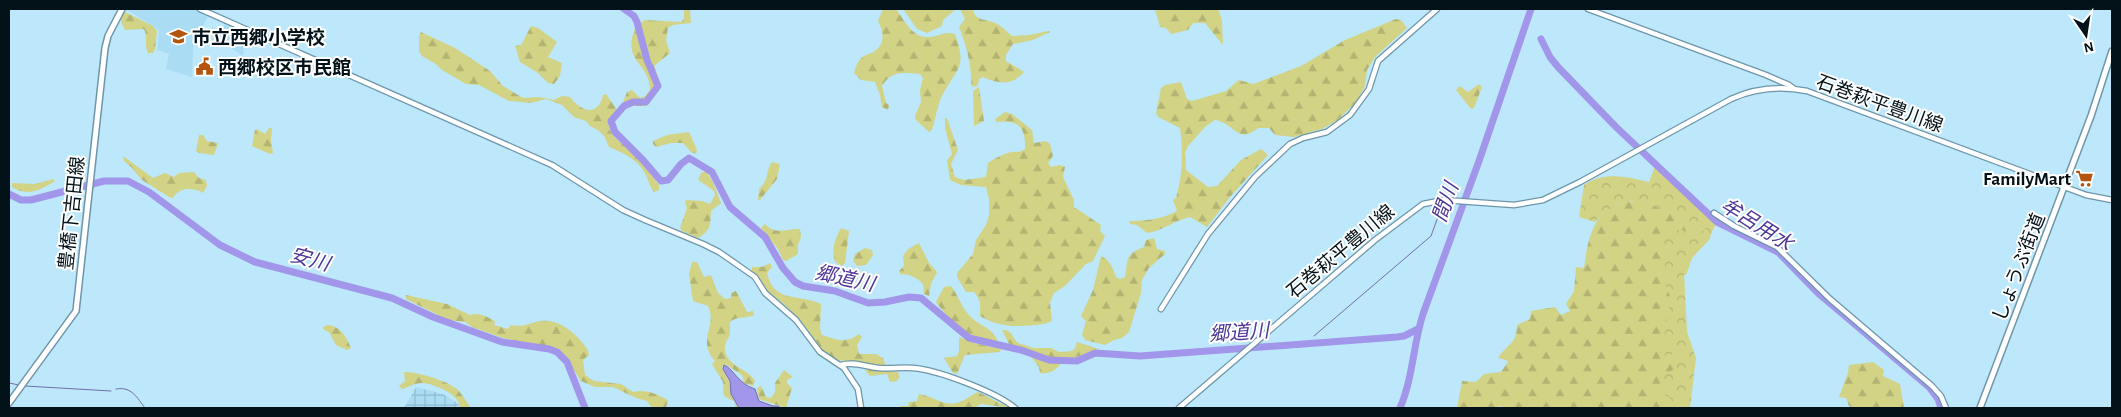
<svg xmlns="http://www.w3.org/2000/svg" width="2121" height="417" viewBox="0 0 2121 417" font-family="'Alegreya Sans','Noto Sans JP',sans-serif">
  <defs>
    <pattern id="industrial-grid" width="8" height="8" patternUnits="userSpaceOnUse" patternTransform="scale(1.25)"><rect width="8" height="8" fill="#aadcf4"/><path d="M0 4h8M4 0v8" fill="none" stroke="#91bcd0"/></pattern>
    <pattern id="forest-firs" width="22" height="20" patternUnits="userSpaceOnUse" patternTransform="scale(1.25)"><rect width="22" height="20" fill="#d2d385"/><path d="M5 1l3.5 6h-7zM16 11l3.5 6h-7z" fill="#b3b472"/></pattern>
    <pattern id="park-crowns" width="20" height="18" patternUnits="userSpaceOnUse" patternTransform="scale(1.25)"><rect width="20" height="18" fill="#d2d385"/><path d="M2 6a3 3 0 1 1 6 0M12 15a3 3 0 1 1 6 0" fill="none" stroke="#b3b472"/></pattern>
  </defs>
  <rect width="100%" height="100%" fill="#bde7fb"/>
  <g fill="#aadcf4">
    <polygon points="126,9 195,9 208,15 193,49 192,77 166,69 169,54 157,50 159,30"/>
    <polygon points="225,24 245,35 243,56 217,38"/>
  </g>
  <polygon fill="url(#industrial-grid)" points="416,387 443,394 459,404 457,408 404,408"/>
  <g fill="url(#forest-firs)">
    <path d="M684 9H690L691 23 673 25 668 28 666 40 670 53 654 66C662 85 660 90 647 106H630L627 108 622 105 627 92 632 90 640 98 645 96 650 90C651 63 620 62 636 26L645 20 681 22 684 19Z"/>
    <path d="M883 9H896C909 27 915 43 939 35 945 33 949 32 955 34 966 66 960 65 944 92 937 104 936 118 932 130L929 132 916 120 915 116 921 102 920 90 923 78 920 74C903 73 892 70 882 86L886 103 889 105 888 110 882 107 880 95 875 82 861 80 854 73C856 66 858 60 864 56 867 54 869 54 872 53 886 45 884 33 878 21Z"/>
    <polygon points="903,9 956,9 943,20 942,26 927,33 917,29"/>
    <path d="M960 9H973C975 23 989 18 999 25 1004 28 1007 32 1012 36L1029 35 1048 31 1050 32 1033 40 1013 44 1006 55V61L1024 72C1012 86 999 84 983 77L979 79 978 85 974 87 971 85C972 65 966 45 959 27L965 19Z"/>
    <polygon points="1155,9 1218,9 1222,20 1223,45 1205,23 1193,23 1188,30 1171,34 1166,28 1160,27"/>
    <path d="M125 12 153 26 157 31 155 49 153 53H148C144 45 148 37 144 29L125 30 121 22 122 14Z"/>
    <path d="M1396 19 1401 20 1407 28 1375 57 1367 70 1365 86 1357 101 1338 120 1322 129 1294 137 1275 135 1269 128H1258C1237 145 1235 123 1215 120L1206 126 1188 146 1185 153 1186 170 1208 187 1217 186 1241 160 1261 149 1268 155 1230 197 1207 227 1190 217C1175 220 1163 231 1147 233L1137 225 1130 224 1129 221C1146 221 1162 219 1177 211L1173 200 1176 198C1183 174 1183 152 1180 128L1158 117 1156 113 1161 88 1165 85 1181 82 1187 99 1192 101 1226 91 1239 80 1253 84 1301 66 1345 40Z"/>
    <polygon points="531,26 538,28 557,42 548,57 562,63 560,76 554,84 548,83 538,73 520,62 515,46 521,45"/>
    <path d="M421 32 455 48 490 71 503 86 523 98 539 97 554 100 562 96 570 97C581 112 598 117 603 95L606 94 617 110C612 116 607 119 609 127 612 138 623 144 631 151 641 161 650 173 659 185V190L654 192C649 185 649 182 646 175 638 159 623 153 609 147L604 136 598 130 590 126 586 121 574 117 562 105 546 99 531 103 509 101 479 85 466 84 442 70 436 64 422 56 419 51V36Z"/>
    <polygon points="1479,84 1482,87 1474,108 1471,109 1456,90 1460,86 1468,92"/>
    <polygon points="979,87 984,121 974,126 973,91"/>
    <path d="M1005 112 1012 114 1032 130 1034 143 1046 141 1050 144 1053 156 1048 163 1051 167 1060 165 1065 167 1063 177 1074 200V207L1101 225 1100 231 1105 236 1093 261 1086 264 1065 286 1054 293 1050 303 1052 321C1046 324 1042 324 1036 325 1016 327 998 327 980 316 980 306 982 301 974 292H966L957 277V273L973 254 976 240 986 225 989 215V199L986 187 961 185 950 180 947 160 952 154 945 128V118H947L958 150 951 164 955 177 964 180 986 177 988 163C997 157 1009 150 1019 152L1025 149C1026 127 1018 119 996 122L995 119Z"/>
    <polygon points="269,128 272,128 271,140 273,153 270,154 252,146 255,130 257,129 265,134"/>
    <polygon points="689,132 697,150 696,154 691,152 683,143 671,143 656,147 653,144 653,141 667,135"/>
    <polygon points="199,135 203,135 207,141 218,143 214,155 199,153 196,151"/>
    <path d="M123 156 153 178 165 173 174 177 179 173 194 172 199 178 206 180 207 186 203 193C194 188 180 186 173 198L169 197 142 180 131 167 124 161Z"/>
    <path d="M772 162 780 164 777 179 760 200H758L759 189C770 179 765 171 772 162Z"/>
    <path d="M706 171 713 182 721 203 711 211C710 224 712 230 698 238L682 231 680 228 687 208 685 203 686 200 702 201 710 204 715 195 714 191 698 180 701 173Z"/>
    <path d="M53 179 55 181C40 190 28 197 12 187V183L35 184Z"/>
    <path d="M1636 200 1647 203 1712 231 1709 240 1692 258 1686 275 1680 276 1672 296 1677 352 1682 361 1675 408H1507L1500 406 1498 408H1457L1462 381 1476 382 1484 374 1501 372 1508 362 1506 360 1498 358C1508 343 1517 344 1517 325L1530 319 1531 311 1555 307 1561 315 1570 311 1566 304 1574 291 1576 267 1584 268C1587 245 1590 225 1607 209H1611L1627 201 1632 202Z"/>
    <path d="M765 224C777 236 785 228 800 229L801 237 798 245V254L786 261 783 260 778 249 761 228Z"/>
    <path d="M841 228 849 231 845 263 842 266 835 262C831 249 835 239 841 228Z"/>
    <path d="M1154 238 1157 249 1165 251V254L1149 268 1142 280 1141 293 1129 332 1122 338 1114 340 1105 345 1085 340 1082 335 1086 321 1081 316 1093 290 1101 256C1110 260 1113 268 1116 277L1120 279 1125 277C1128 258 1126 254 1144 247L1146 240Z"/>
    <path d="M919 243 929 263 937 272 931 284 929 296 924 294 923 284C916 277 910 274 900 274L899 271 904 266 903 256 908 249Z"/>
    <polygon points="865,248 872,250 873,255 866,265 857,266 853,261 855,254"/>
    <path d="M692 262H697L704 277 711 275 718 293 725 299 731 298V293L736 291 747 312 753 311 754 315C745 319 736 316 730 322 730 326 730 330 730 334 728 340 724 343 725 350 727 367 748 368 755 381L753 386 744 383 742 375 725 364 722 368 729 381 731 395 738 408H736L734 401C718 394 725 393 723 382 722 379 714 369 712 364L715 361C696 340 718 326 708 306L693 301 689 274Z"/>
    <path d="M770 263 772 267 767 273C774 304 798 293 821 304L820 329 822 335C837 340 846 344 859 334L862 337 857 345 859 354H876L883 358 888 371 898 372 900 377 897 381 890 382 887 374 870 376 865 370V364L838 360 822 350 808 330 786 306 766 290 752 271V267H762Z"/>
    <path d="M951 286C958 295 961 306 968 314 979 327 990 325 998 341 973 345 949 320 936 302L944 287Z"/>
    <path d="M406 295 447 304 470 315C479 312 487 317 495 321L494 325 508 329 511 325C525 328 529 322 542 321 561 319 578 336 588 350L589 355 583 360 585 375 594 381 621 384 633 392C648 389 655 394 668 400L666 408H652L647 401 636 398 613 387H595L581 381 565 357 553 349 503 338 472 327 465 322 448 320 406 299Z"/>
    <path d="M327 325C340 325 347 338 351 348L347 350 336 345 329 332 324 330 323 327Z"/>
    <path d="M1002 330C1014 330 1011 337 1018 343L1034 348H1051L1059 352 1072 351 1075 348 1077 342 1099 349C1087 351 1078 359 1064 360 1058 368 1051 375 1040 373L1039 367 1032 358 1033 352 1009 344Z"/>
    <polygon points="959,337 974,343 1001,349 1000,352 965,355 957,374 953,373 944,358 957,356 959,351"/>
    <polygon points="1873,362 1884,370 1883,376 1900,384 1904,408 1854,408 1849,406 1846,398 1839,397 1848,373 1849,365"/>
    <polygon points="784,370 793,377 787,380 787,383 792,388 786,408 759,399 757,388 761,386 766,397 771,398 775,392 775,383"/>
    <path d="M404 372C418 372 445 380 457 389 462 394 467 402 471 408H459C463 396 433 383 422 383 415 383 409 387 402 389L399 386 405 381Z"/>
    <path d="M978 392 1010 408 981 404 974 408H899L901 406H908L909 402 917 401 919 394C931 395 945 407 957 403 964 401 971 395 978 392Z"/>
  </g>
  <path fill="url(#park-crowns)" d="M1655 166 1717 223 1712 231 1709 240 1690 256 1684 274 1687 332 1696 358 1690 408H1672L1675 404 1660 386 1661 376 1675 369 1679 361 1675 354 1660 356 1671 298 1666 287 1663 230 1710 231 1647 203C1635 200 1622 200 1613 209H1607L1595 222 1579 217 1584 185C1604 171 1627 177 1649 182Z"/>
  <path fill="#a196e9" stroke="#726eaa" d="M724 365C733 368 738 384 755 389L759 401 773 406H778L781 408H739L731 394 730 381 723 369Z"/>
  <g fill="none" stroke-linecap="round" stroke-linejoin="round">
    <g stroke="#726eaa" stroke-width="1">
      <polyline points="1314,336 1431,236 1442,206"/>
      <polyline points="9,383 19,385"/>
      <polyline points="25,386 111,391"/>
      <path d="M116 389C132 386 137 398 145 408"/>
    </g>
    <g stroke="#a196e9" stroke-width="7">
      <polyline points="624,9 634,16 637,22 647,60 658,86 646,102 633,102 624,106 611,121 615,132 643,160 661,181 668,180 681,164 689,158 712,172 730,207 765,237 783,268 795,282 803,286 835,291 868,303 885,302 909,297 921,298 969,338 1021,350 1049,360 1077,361 1095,353 1140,356 1397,337 1404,336 1418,329"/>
      <polyline points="1541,39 1550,57 1558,67 1616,127 1717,222 1778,252 1818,293 1929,387 1938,399 1941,408"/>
      <polyline points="9,194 21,200 31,200 104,181 128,181 149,192 220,245 255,262 392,298 433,317 502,342 549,349 557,352 567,362 585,408"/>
      <path d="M1400 408C1413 378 1413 345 1423 314L1479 161 1531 9"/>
    </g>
    <defs>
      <g id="tertiary">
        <polyline points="200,9 552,165 623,210 645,220 703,244 719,252 755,277 765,293 796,320 820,352 844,368 858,389 861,408"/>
        <polyline points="1588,9 1766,75 1789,85 1793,88"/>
        <polyline points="1714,213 1734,226 1777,247 1830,299 1932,386 1941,396 1946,408"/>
        <polyline points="1161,309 1208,234 1255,177 1290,144 1303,138 1327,132 1350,115 1369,89 1378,61 1437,9"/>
        <path d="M841 365C853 361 867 367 879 368 890 369 902 367 913 368 938 370 996 392 1015 408"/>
      </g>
      <path id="secondary" d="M1179 408 1375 240 1423 204 1444 200 1514 205 1543 200 1580 182 1731 99C1755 88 1782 86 1807 91L2086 195 2112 200"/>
      <g id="primary">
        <polyline points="9,403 76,311 105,48 108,36 122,9"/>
        <polyline points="1980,408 2091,116 2112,51"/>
      </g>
    </defs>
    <use href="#tertiary" stroke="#6e96a9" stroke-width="7"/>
    <use href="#secondary" stroke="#6e96a9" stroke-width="7"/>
    <use href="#primary" stroke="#6e96a9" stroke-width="8"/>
    <use href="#tertiary" stroke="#fff" stroke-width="4.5"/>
    <use href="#secondary" stroke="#fff" stroke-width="4.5"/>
    <use href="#primary" stroke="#fff" stroke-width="5"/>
  </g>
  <defs>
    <symbol id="school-bare" viewBox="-9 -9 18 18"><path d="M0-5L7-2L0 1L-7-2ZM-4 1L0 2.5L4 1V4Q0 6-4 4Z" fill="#b4540d" stroke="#fff" stroke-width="2.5" paint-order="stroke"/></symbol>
    <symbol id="civic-bare" viewBox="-9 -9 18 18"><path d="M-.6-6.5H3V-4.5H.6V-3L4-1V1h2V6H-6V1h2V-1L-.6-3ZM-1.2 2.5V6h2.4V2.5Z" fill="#b4540d" stroke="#fff" stroke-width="2.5" paint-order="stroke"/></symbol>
    <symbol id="supermarket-bare" viewBox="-9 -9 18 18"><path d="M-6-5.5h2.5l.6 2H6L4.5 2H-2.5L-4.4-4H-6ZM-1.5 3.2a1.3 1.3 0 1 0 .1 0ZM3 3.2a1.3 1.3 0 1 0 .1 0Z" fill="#b4540d" stroke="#fff" stroke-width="2.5" paint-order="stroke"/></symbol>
  </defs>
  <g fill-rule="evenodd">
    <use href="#school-bare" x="166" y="24" width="25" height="25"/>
    <use href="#civic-bare" x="192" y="54" width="25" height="25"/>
    <use href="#supermarket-bare" x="2072" y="166" width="25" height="25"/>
  </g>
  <g text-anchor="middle" stroke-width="4" stroke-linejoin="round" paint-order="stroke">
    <g font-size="19" font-weight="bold" fill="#031118" stroke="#fff" text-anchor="start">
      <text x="192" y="44">市立西郷小学校</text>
      <text x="218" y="74">西郷校区市民館</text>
      <text x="2071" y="185" text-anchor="end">FamilyMart</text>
    </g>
    <g font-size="19" fill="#031118" stroke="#fff">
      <text transform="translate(1880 103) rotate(20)" y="7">石巻萩平豊川線</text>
      <text transform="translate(71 213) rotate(-84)" y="7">豊橋下吉田線</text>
      <text transform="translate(1340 251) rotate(-40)" y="7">石巻萩平豊川線</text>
      <text transform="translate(2018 267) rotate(-69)" y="7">しょうぶ街道</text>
    </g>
    <g font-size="20" font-style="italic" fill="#4e3797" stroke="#fff">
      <text transform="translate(1445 202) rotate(-70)" y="7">間川</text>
      <text transform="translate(1757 224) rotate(32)" y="7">牟呂用水</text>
      <text transform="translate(310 259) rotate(15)" y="7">安川</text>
      <text transform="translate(845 278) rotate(12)" y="7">郷道川</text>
      <text transform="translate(1239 332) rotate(-4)" y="7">郷道川</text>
    </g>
  </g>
  <rect width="2121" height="417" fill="none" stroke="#031118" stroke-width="20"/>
  <g transform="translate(2086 35) rotate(167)" stroke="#ffffff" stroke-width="4" paint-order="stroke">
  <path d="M0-4L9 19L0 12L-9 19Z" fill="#031118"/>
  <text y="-8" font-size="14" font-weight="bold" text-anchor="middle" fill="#031118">N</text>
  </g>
</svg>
